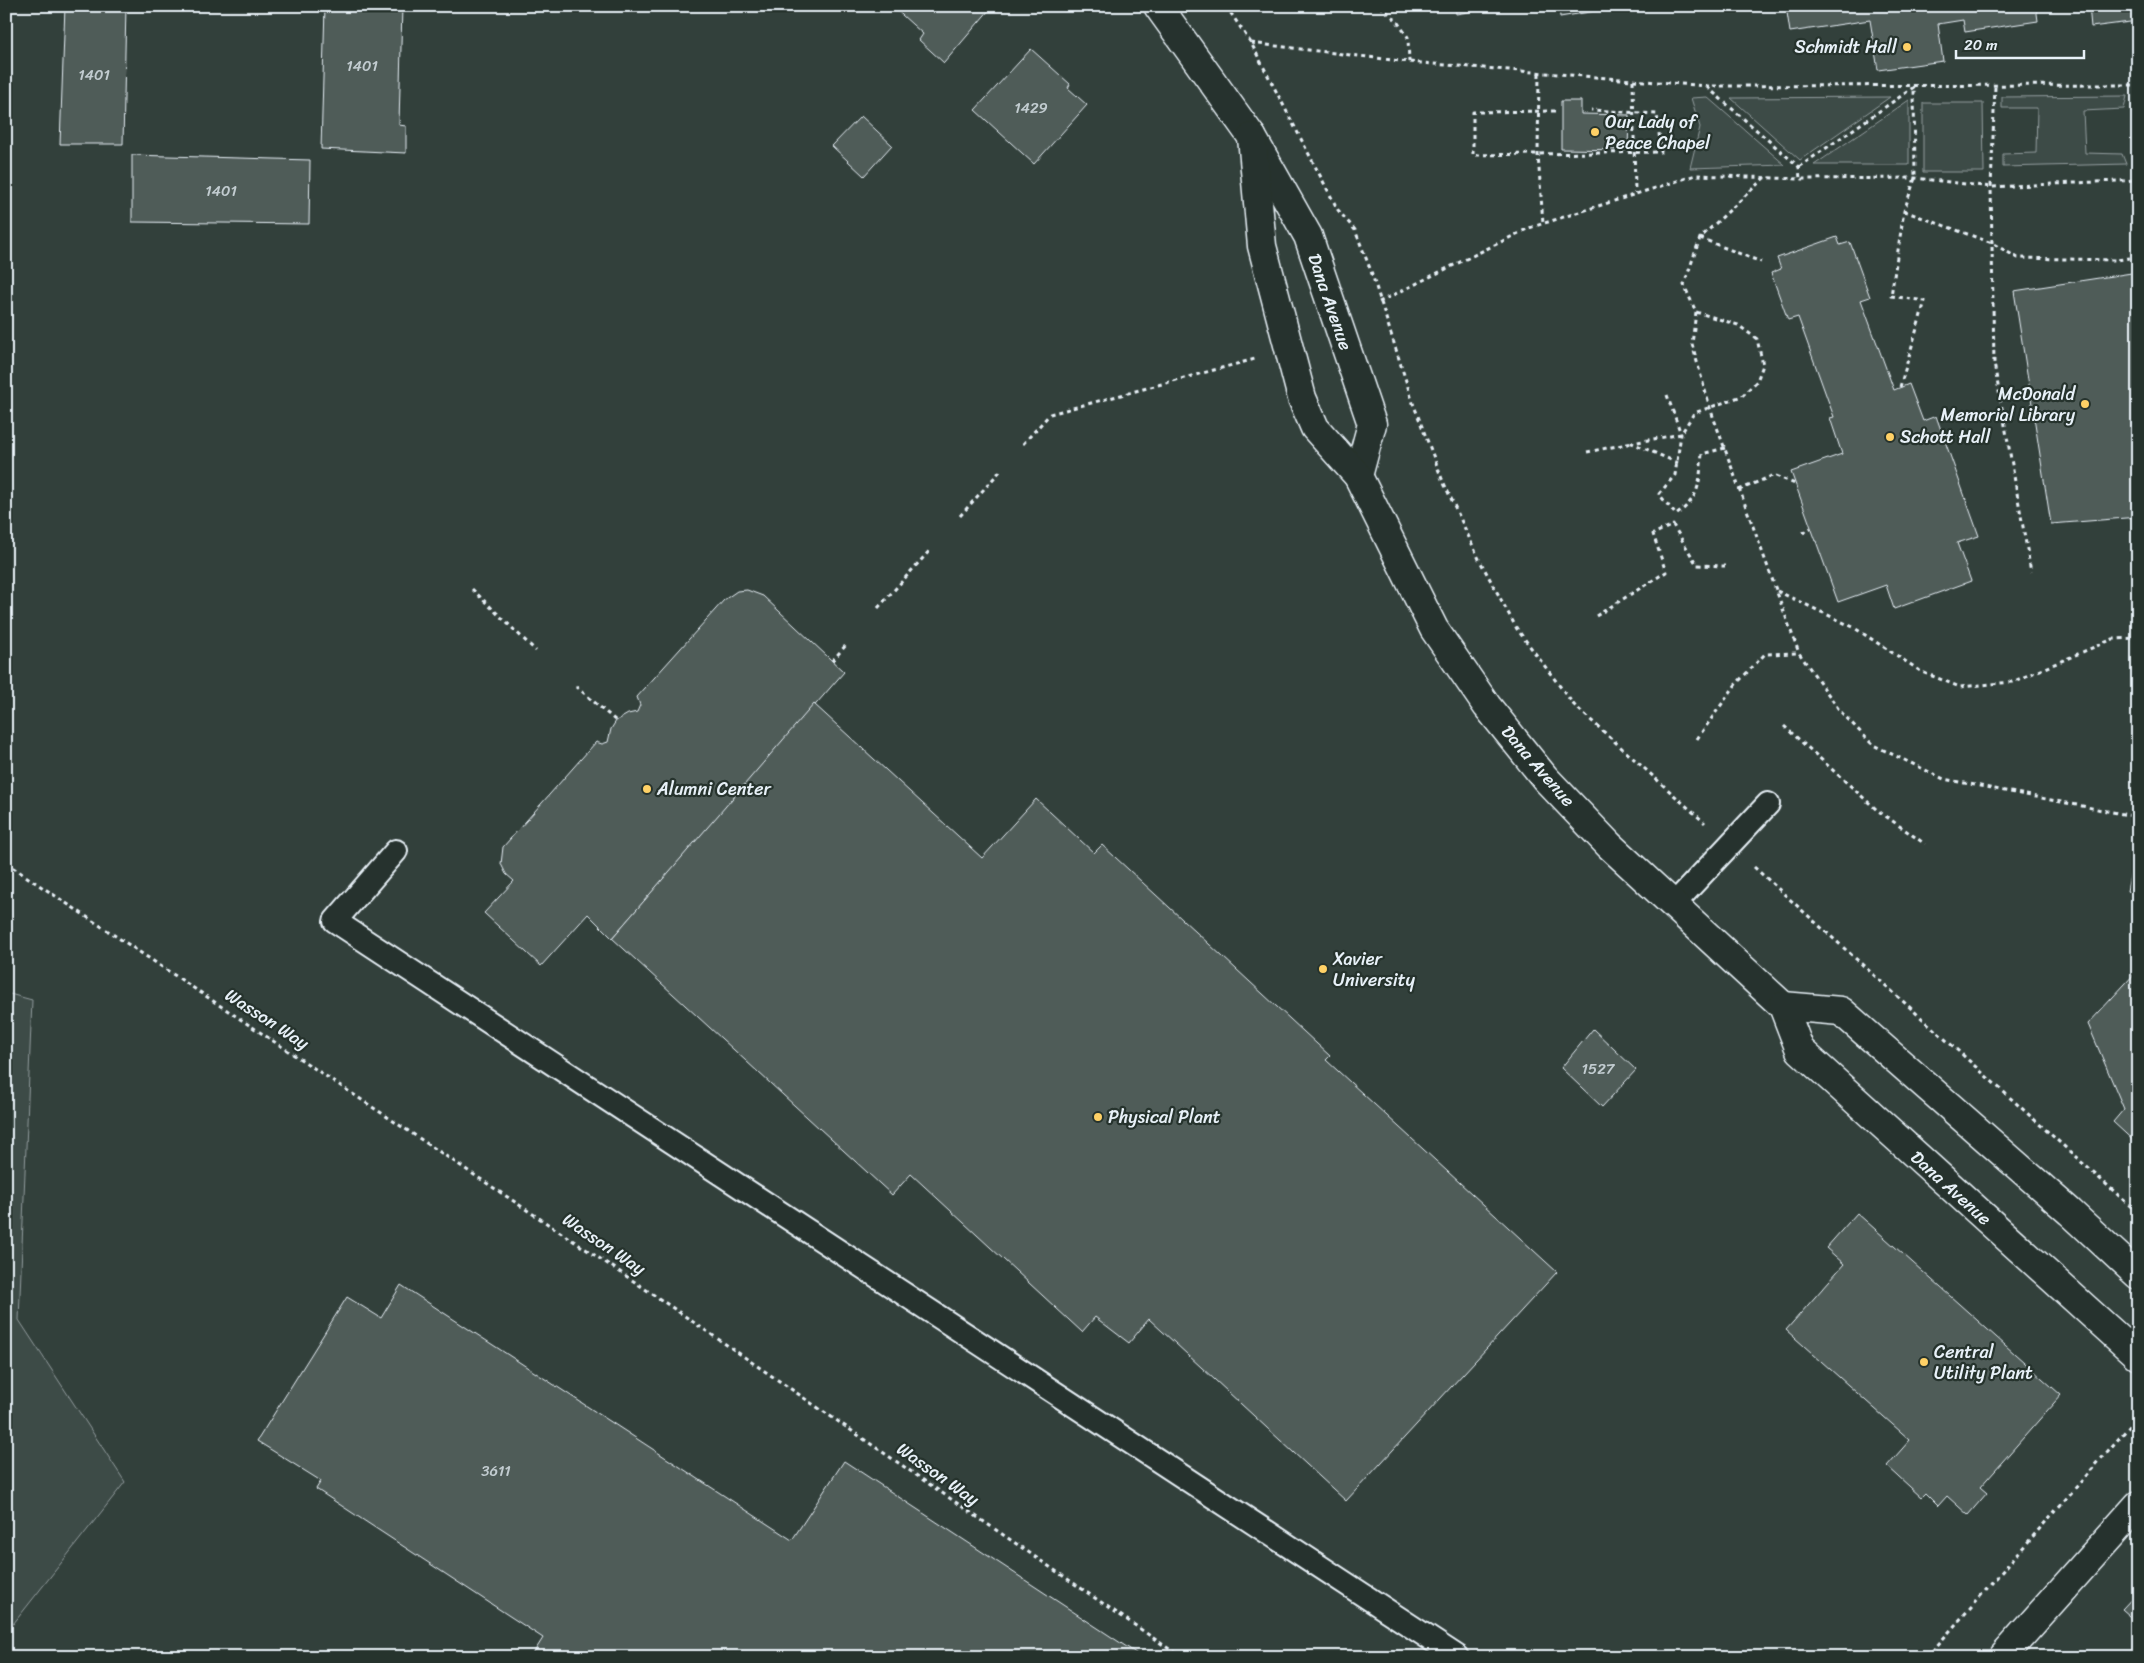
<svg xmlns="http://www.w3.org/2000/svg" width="2144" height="1663" viewBox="0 0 2144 1663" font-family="Sriracha,sans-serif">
  <rect width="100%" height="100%" fill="#26332d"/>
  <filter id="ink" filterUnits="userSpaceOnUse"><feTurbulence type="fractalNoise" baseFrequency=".02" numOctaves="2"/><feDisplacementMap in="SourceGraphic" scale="10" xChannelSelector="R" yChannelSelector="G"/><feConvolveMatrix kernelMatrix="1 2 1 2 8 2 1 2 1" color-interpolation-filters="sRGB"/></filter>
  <g filter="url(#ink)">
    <polygon fill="#333f3a" points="6,6 2138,6 2138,1657 6,1657 6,1633 125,1482 19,1320 32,1000 6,993"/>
    <g fill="#3e4b47" stroke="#939ea0">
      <polygon points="2127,96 2124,109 2083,111 2085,153 2122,154 2126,164 2003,167 2003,154 2036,153 2037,108 2002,108 2002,97"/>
      <polygon points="1707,97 1785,165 1690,168 1700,127 1691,98"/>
      <polygon points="1890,97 1800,160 1731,98"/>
      <polygon points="1909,100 1909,165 1814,165"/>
      <polygon points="1923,103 1983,103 1984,172 1923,172"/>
      <polygon points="6,993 32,1000 19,1320 125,1482 6,1633"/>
    </g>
    <g fill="#505c59" stroke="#e8f1f8">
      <polygon points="65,6 126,6 123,144 60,144"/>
      <polygon points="325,6 402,6 399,125 406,126 406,153 321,149"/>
      <polygon points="892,6 987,6 990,9 944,63 919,40 923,34"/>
      <polygon points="1455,6 1503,6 1456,14"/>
      <polygon points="1559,6 1625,6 1560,17"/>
      <polygon points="1786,6 2036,6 2038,21 1965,32 1963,20 1938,24 1943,61 1878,70 1870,20 1790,32"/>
      <polygon points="2089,6 2138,6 2138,21 2091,27"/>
      <polygon points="1031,49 1070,84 1068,88 1087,105 1034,164 975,110"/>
      <polygon points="1561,101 1581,101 1581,114 1629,115 1628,150 1561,149"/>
      <polygon points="861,116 892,145 864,176 832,146"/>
      <polygon points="132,155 310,160 309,224 132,222"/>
      <polygon points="1837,237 1840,245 1850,242 1870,297 1861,300 1894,390 1909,384 1923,421 1936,416 1979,536 1957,543 1971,581 1894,609 1886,585 1838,602 1791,472 1842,454 1830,418 1834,417 1798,317 1788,320 1771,273 1781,269 1777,258"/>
      <polygon points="2138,272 2138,517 2051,524 2014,291"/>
      <polygon points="747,590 763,596 844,672 612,938 588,914 541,966 484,913 514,881 506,874 501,864 503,847 596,742 602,744 608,742 611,729 616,721 628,714 637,712 640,705 637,697 724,600 737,591"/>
      <polygon points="814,704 982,858 1036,799 1094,853 1102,845 1330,1056 1326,1060 1557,1272 1346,1501 1149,1319 1129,1343 1095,1317 1082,1332 911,1174 892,1195 612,938"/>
      <polygon points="2138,835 2138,893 2127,891"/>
      <polygon points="2138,965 2138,1145 2113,1122 2124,1109 2088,1024 2137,971"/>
      <polygon points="1593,1029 1636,1070 1602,1107 1561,1068"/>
      <polygon points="1857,1213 2061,1395 1980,1487 1987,1493 1968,1515 1947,1496 1938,1506 1925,1493 1921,1497 1887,1466 1910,1440 1786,1330 1844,1264 1826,1248"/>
      <polygon points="401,1285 792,1540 844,1461 1142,1657 531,1657 543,1638 316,1489 321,1481 257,1441 347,1297 381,1318"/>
      <polygon points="2138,1592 2138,1623 2122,1609"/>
    </g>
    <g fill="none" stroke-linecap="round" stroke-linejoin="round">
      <defs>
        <g id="lane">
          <polyline points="396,851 335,921 1458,1657"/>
          <polyline points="1674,904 1768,804"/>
        </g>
        <g id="secondary">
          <polyline points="1158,6 1252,137 1308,236 1372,424 1358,476"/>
          <polyline points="1252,137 1262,246 1302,398 1315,428 1358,476 1434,629 1487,706 1545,778 1609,845 1783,1006 1800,1050 2138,1356"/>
          <polyline points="1783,1006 1841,1011 2070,1212 2138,1275"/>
          <polyline points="2002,1657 2138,1505"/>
        </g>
      </defs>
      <use href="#lane" stroke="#e8f1f8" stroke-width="26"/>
      <use href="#secondary" stroke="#e8f1f8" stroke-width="31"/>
      <g stroke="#e8f1f8" stroke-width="3" stroke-dasharray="4 4" stroke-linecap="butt">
        <polyline points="1226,6 1251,43 1338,210 1355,230 1371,271 1413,403 1442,479 1479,559 1517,629 1574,705 1705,823"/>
        <polyline points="1380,6 1396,20 1408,37 1409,62"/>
        <polyline points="1251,43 1409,62 1707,86 2138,85"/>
        <polyline points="1539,73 1538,155 1543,223"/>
        <polyline points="1633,80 1635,193"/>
        <polyline points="1707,87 1799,167 1800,179"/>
        <polyline points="1995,87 1991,187 1994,363 2031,572"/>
        <polyline points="1555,111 1473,112 1473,155 1661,152 1657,114 1591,110"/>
        <polyline points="1799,167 1914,87"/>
        <polyline points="1904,211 1992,243 2018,258 2116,260 2138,257"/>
        <polyline points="1700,238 1761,262"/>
        <polyline points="1379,302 1529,228 1696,175 1800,179 1915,178 1991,187 2138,180"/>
        <polyline points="1696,312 1692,344 1710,408 1799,653 1840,711 1873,745 1944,779 2138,817"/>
        <polyline points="1900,387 1925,301 1891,296 1904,211 1915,178 1914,86"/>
        <path d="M1667 395 1681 434 1675 475 1659 494 1676 515C1701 496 1699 484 1702 454L1725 448"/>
        <polyline points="1023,444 1050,414 1255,359"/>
        <polyline points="1587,452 1632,443"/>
        <polyline points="1678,463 1632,443 1681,434 1694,413 1742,396 1757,381 1763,365 1757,339 1738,325 1696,312 1684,285 1700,238 1764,178"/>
        <polyline points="1739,490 1774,475 1795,484"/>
        <polyline points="960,516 1001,470"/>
        <polyline points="1803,533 1811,528"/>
        <polyline points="472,589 536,651"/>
        <polyline points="1777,591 1853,627 1922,672 1960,687 2012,682 2113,639 2138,638"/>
        <polyline points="878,608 931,549"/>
        <polyline points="1596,616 1666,572 1653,534 1673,525 1697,565 1725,566"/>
        <polyline points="832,661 847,644"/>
        <polyline points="576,686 616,721"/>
        <polyline points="1784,726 1877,810 1925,844"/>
        <polyline points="1697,739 1736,684 1765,654 1799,653"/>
        <polyline points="6,863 635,1282 1181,1657"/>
        <polyline points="1754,867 2138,1213"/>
        <polyline points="1927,1657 2136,1419"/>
      </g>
      <use href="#lane" stroke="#26332d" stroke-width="22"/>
      <use href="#secondary" stroke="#26332d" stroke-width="28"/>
    </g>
  </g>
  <g fill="#ffd166" stroke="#26332d" stroke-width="2">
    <circle cx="1907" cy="47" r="5"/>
    <circle cx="1595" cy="132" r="5"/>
    <circle cx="2085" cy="404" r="5"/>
    <circle cx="1890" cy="437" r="5"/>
    <circle cx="647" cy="789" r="5"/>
    <circle cx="1323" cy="969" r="5"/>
    <circle cx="1098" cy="1117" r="5"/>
    <circle cx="1924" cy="1362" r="5"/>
  </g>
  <g text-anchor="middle" stroke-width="4.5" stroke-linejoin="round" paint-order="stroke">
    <g font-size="15" fill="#c2ccd0">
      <text x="362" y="71">1401</text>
      <text x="94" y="80">1401</text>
      <text x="1031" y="113">1429</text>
      <text x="221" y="196">1401</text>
      <text x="1598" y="1074">1527</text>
      <text x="496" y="1476">3611</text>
    </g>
    <g font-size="18" fill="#e8f1f8" stroke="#26332d" text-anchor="start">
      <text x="1897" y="53" text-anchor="end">Schmidt Hall</text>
      <text x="1605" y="128">Our Lady of<tspan x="1605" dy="21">Peace Chapel</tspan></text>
      <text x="2075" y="400" text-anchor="end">McDonald<tspan x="2075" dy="21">Memorial Library</tspan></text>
      <text x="1900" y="443">Schott Hall</text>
      <text x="657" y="795">Alumni Center</text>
      <text x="1333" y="965">Xavier<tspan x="1333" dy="21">University</tspan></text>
      <text x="1108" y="1123">Physical Plant</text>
      <text x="1934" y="1358">Central<tspan x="1934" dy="21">Utility Plant</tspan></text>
    </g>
    <g font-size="18" fill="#e8f1f8" stroke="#26332d">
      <text transform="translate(1330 302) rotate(71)" y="6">Dana Avenue</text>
      <text transform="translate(1538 766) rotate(49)" y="6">Dana Avenue</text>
      <text transform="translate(267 1019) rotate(33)" y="6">Wasson Way</text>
      <text transform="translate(1951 1188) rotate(42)" y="6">Dana Avenue</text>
      <text transform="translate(604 1244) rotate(34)" y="6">Wasson Way</text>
      <text transform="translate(938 1474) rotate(35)" y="6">Wasson Way</text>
    </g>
  </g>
  <rect width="2144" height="1663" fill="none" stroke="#26332d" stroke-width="25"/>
  <rect x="12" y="12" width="2119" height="1638" fill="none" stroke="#e8f1f8" stroke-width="2" filter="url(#ink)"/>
  <path d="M1956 50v8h128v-8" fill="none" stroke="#e8f1f8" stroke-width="2.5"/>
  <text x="1964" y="50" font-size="15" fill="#e8f1f8" stroke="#26332d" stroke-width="4" paint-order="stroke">20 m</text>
</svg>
